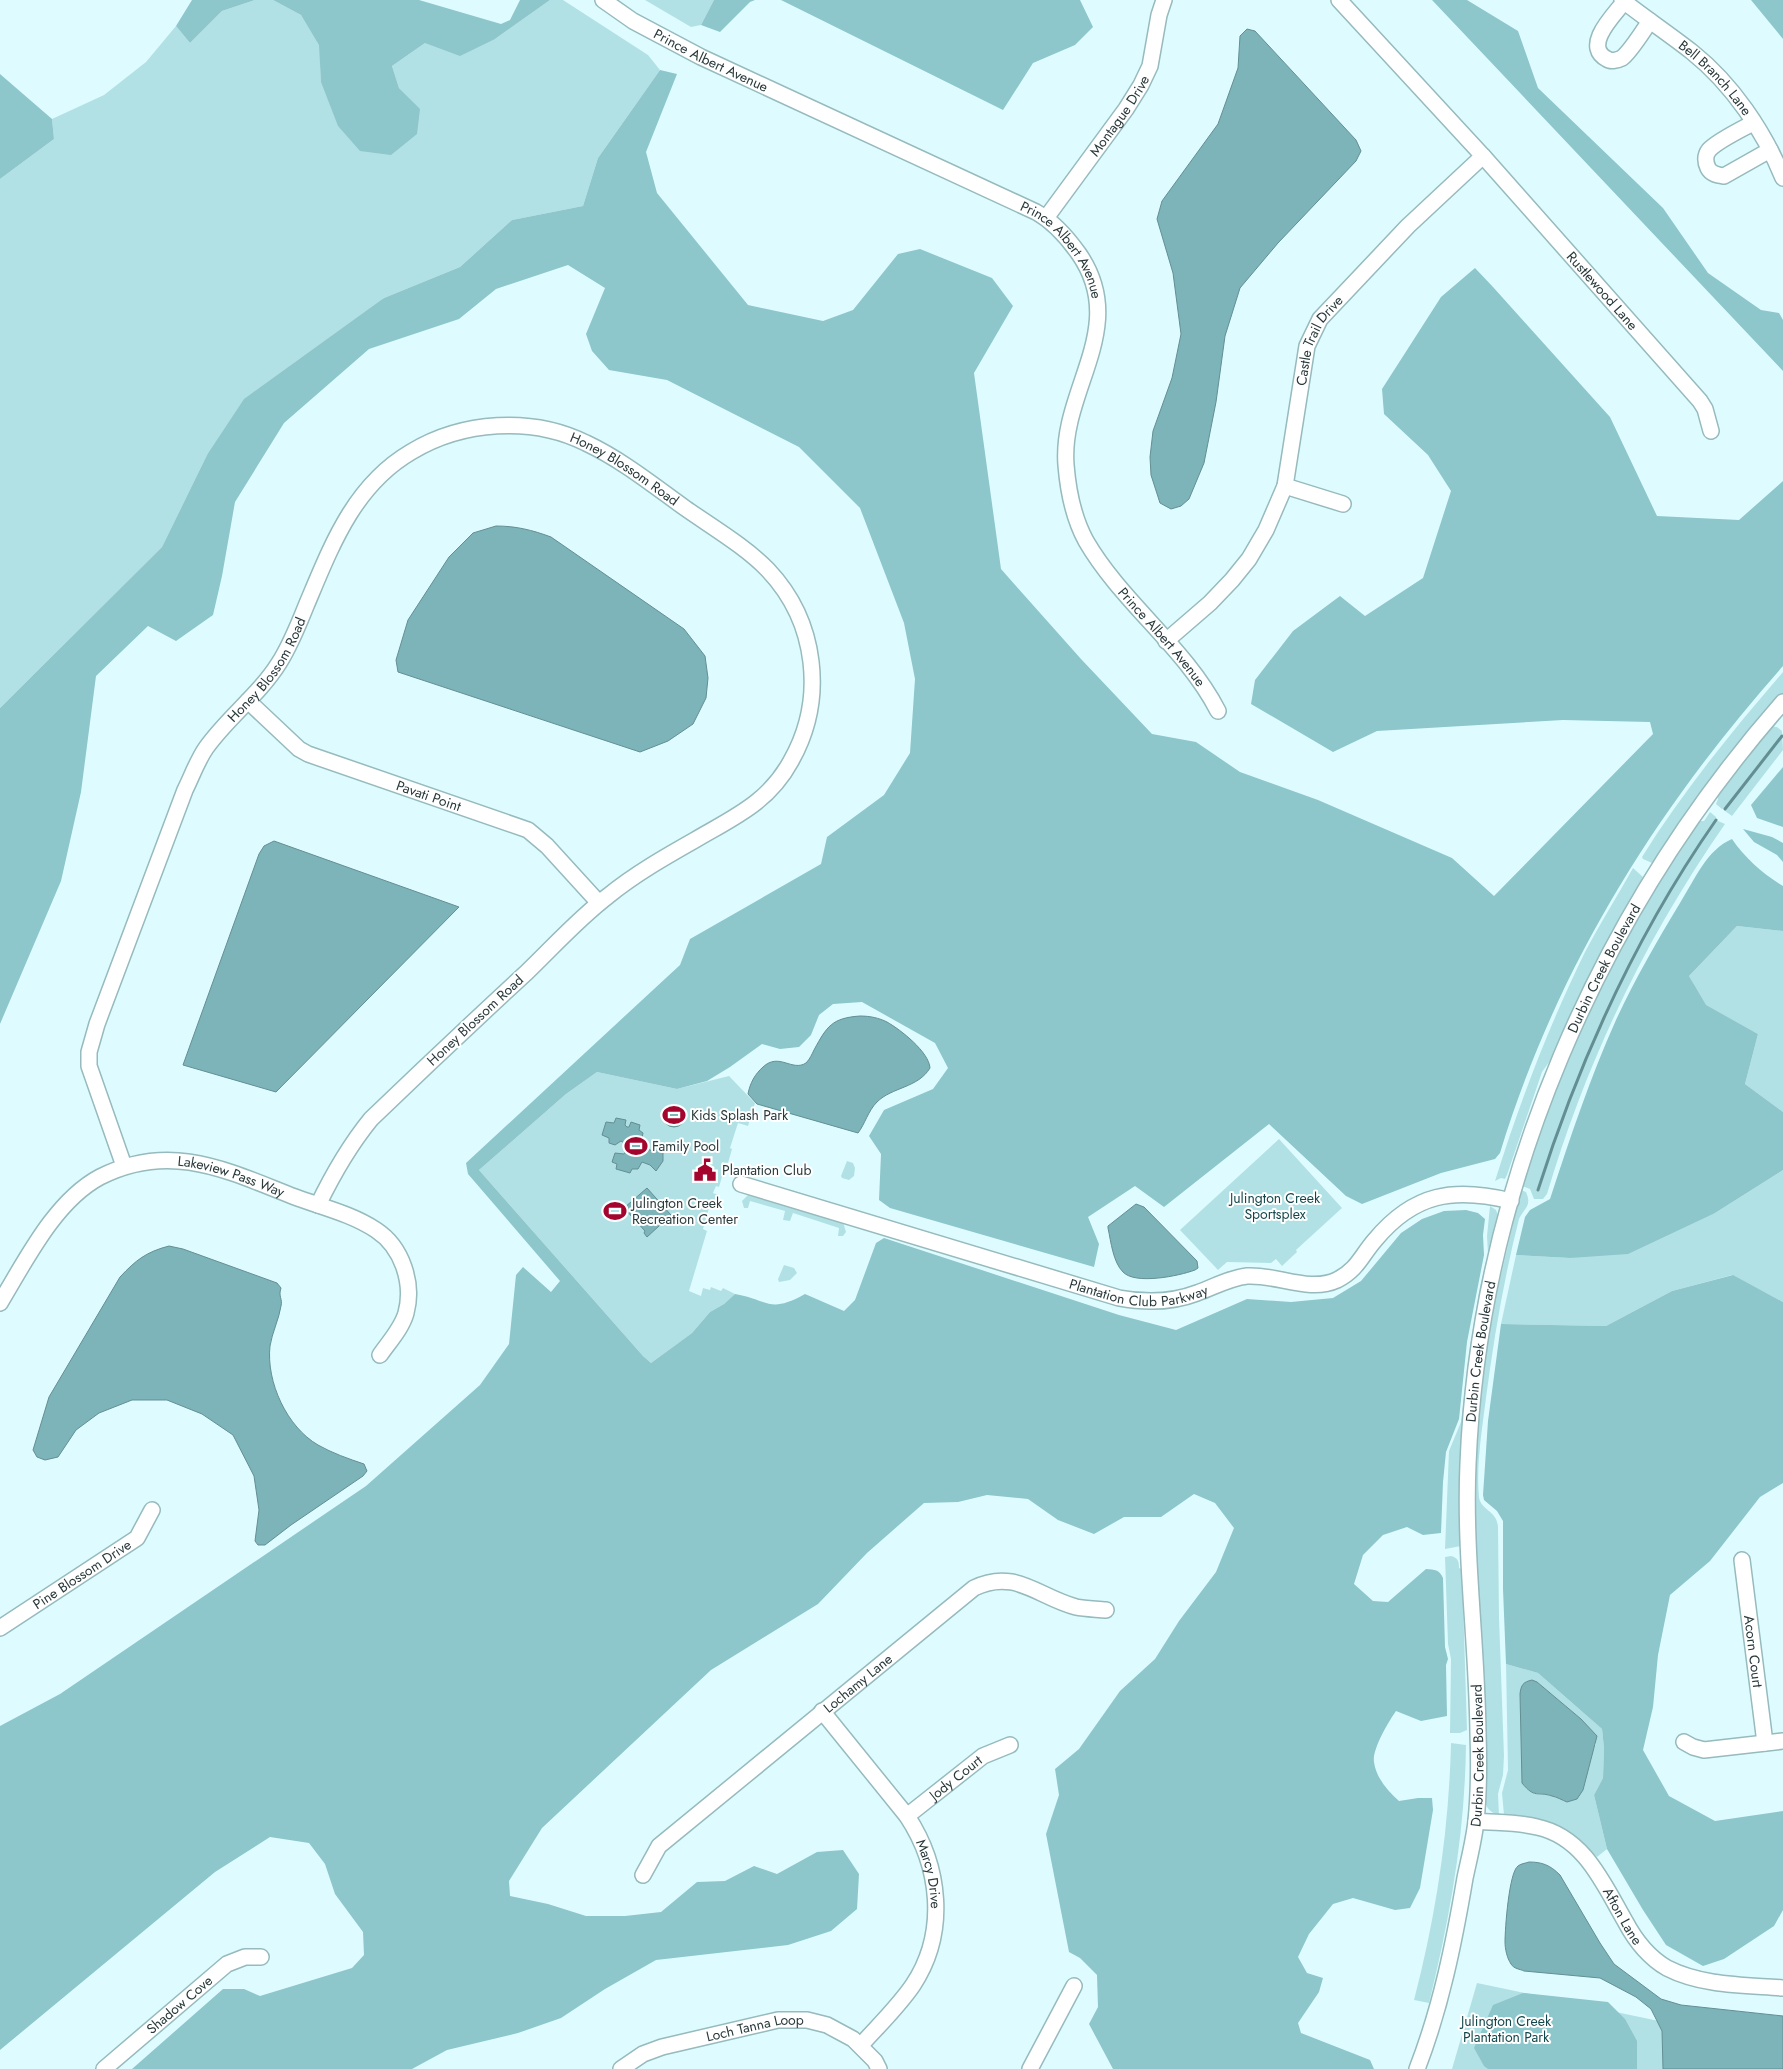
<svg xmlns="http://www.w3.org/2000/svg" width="1783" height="2069" viewBox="0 0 1783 2069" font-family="Jost,sans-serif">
  <rect width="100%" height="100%" fill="#defcff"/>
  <g fill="#b2e1e5" fill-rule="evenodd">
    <polygon points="255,0 273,0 301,15 320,45 321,82 420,110 399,88 392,66 425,43 495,39 550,0 563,0 648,55 660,70 598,158 583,206 512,220 460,267 384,298 207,455 162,547 0,708 0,179 54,139 52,119 104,95 146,62 176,26 190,43 222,11"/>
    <polygon points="645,0 714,0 701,25 691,27"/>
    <path d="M1783 672V695L1764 717 1660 856H1657L1652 863 1643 859 1642 857C1683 791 1733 730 1783 672Z"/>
    <polygon points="1770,726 1777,727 1782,731 1783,750 1732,816 1725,811 1725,808 1722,809 1716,804 1718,799 1717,795"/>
    <path d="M1710 812 1716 817V820L1725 824C1645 939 1587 1060 1547 1194L1543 1199H1534L1530 1189 1522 1186C1549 1104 1580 1023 1620 947 1643 904 1671 863 1697 821H1704Z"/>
    <path d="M1633 868 1643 877 1640 883 1641 886 1557 1051 1542 1072 1507 1175 1505 1179 1501 1178 1495 1181C1519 1104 1548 1028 1584 954 1599 925 1617 897 1633 868Z"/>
    <polygon points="1737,926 1783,931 1783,1112 1745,1084 1758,1034 1705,1005 1689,976"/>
    <polygon points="597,1072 677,1089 729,1076 755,1103 748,1126 738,1123 730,1148 732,1149 728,1163 722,1162 721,1169 724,1170 719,1187 716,1186 713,1193 719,1195 714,1209 709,1208 703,1229 707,1231 689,1291 701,1296 703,1288 710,1290 711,1287 721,1291 723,1288 735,1294 724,1304 710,1312 692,1333 651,1363 643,1356 479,1170 566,1094"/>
    <polygon points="1279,1139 1342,1208 1296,1250 1297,1252 1282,1266 1276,1259 1271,1263 1227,1262 1218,1270 1180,1230"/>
    <polygon points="847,1161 853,1163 855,1168 854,1176 849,1180 842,1178 841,1176"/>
    <polygon points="1783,1170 1783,1302 1732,1275 1672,1291 1606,1326 1501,1324 1516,1255 1570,1258 1715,1213"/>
    <path d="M1521 1190 1526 1192C1532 1206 1525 1207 1519 1219 1504 1278 1494 1337 1486 1398 1482 1430 1476 1465 1479 1497 1481 1511 1497 1510 1498 1527L1499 1617 1504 1756 1503 1775 1498 1794 1499 1815C1482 1811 1484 1795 1483 1781L1474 1474 1485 1355 1496 1296Z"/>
    <polygon points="749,1194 843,1222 846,1232 843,1236 838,1236 839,1228 793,1213 790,1221 783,1220 785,1211 750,1201 748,1208 744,1208 742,1201"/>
    <polygon points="1490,1206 1496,1210 1499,1218 1461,1546 1445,1549 1449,1451 1461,1422 1470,1347 1480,1287 1488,1254 1487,1236"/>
    <polygon points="784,1265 794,1268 797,1273 790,1280 779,1282 778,1279"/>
    <path d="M1451 1556C1458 1558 1459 1561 1459 1568L1462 1569 1467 1730 1460 1733H1450L1451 1659 1448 1644 1445 1557Z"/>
    <path d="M1506 1664 1538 1673 1602 1729 1604 1748 1603 1778 1594 1795 1607 1849 1597 1857 1580 1841 1562 1829 1504 1815 1502 1793 1508 1770ZM1532 1680 1537 1682 1581 1719 1596 1744 1590 1755 1583 1790 1567 1802C1562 1800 1557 1797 1552 1795 1537 1791 1535 1798 1522 1783V1755Z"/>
    <path d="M1451 1743 1466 1745C1465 1833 1450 1918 1429 2003L1414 2000C1436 1916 1449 1830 1451 1743Z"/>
    <polygon points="1477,1983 1783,2047 1783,2069 1452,2069"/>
  </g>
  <g fill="#8dc6cb">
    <polygon points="192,0 255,0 222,11 190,43 176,26"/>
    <polygon points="273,0 419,0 501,24 510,20 520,0 550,0 495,39 460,56 425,43 392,66 399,88 420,109 417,134 391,155 360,151 338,126 321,82 319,45 301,15"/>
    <polygon points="714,0 755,0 750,2 720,32 701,25"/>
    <polygon points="781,0 1080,0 1093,27 1075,45 1033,63 1003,110"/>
    <polygon points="1432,0 1467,0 1518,31 1538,88 1663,208 1708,273 1761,310 1779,313 1783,320 1783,371"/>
    <polygon points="1751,0 1783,0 1783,39"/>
    <path d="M660 70 677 74 646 152 657 193 748 305 823 321 853 310 898 254 920 249 992 278 1013 306 974 373 1001 569 1081 659 1152 734 1196 742 1240 772 1318 800 1452 858 1494 896 1653 734 1650 722 1563 720 1377 731 1333 752 1251 704 1255 680 1293 631 1340 596 1365 616 1423 578 1451 491 1428 455 1384 414 1382 389 1441 297 1475 268 1493 287 1610 417 1657 516 1739 520 1783 481V666C1656 809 1556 969 1500 1153L1495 1159 1441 1173 1362 1204 1346 1196 1269 1124 1164 1207 1135 1186 1088 1217 1099 1244 1094 1267 890 1208 879 1200 881 1154 869 1136 884 1110 933 1089 948 1068 935 1043 862 1002 833 1004 819 1015 811 1035 799 1047 780 1049 762 1044 730 1067 707 1081 677 1089 597 1072 566 1094 479 1170 643 1356 651 1363 692 1333 710 1312 724 1304 735 1294C769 1300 769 1314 805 1294L844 1311 855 1300 876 1243 884 1238 1119 1315 1176 1330 1247 1299 1291 1302 1333 1298 1361 1281 1401 1233 1422 1219 1444 1211 1466 1210 1478 1213 1485 1219 1483 1235 1484 1255 1467 1342 1459 1419 1446 1452 1443 1482 1441 1533 1423 1535 1407 1527 1383 1535 1363 1555 1354 1584 1373 1601 1388 1602 1426 1569C1435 1570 1439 1569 1443 1578L1445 1647 1448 1659 1446 1665 1447 1716 1421 1721 1396 1711C1389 1721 1372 1749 1374 1762 1376 1778 1388 1791 1399 1801L1418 1798H1432L1433 1810 1420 1888 1410 1908 1395 1910 1353 1898 1333 1904 1309 1934 1298 1957 1307 1973 1323 1978 1319 1992 1298 2023 1301 2033 1370 2060 1374 2069H1113L1089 2024 1098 2007 1097 1975 1080 1958 1069 1952 1046 1834 1059 1795 1055 1769 1079 1749 1120 1691 1155 1659 1179 1621 1216 1572 1234 1528 1215 1503 1194 1494 1161 1517H1124L1094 1534 1058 1520 1028 1499 987 1495 958 1502 924 1503 867 1553 818 1604 711 1670 542 1828 509 1881 510 1896 548 1904 586 1916H625L661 1912 697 1882 725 1881 754 1866 777 1874 817 1852 843 1850 859 1874 857 1909 831 1931 788 1945 656 1960 605 1989 561 2018 518 2033 447 2050 412 2069H132L223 1989H244L260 1996 352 1968 364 1955 363 1932 335 1894 325 1864 309 1843 270 1837 215 1872 0 2050V1726L60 1694 366 1486 480 1385 509 1344 516 1275 523 1267 551 1292 560 1281 468 1174 466 1163 680 965 690 939 821 864 827 837 884 795 910 753 915 679 904 623 860 508 799 447 667 380 609 370 592 351 586 334 605 288 568 265 496 289 459 319 369 349 284 423 235 502 222 576 213 615 176 641 148 626 96 676 81 792 61 881 0 1024V708L162 547 207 455 244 399 384 298 460 267 512 220 583 206 598 158Z"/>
    <polygon points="0,74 52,119 54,139 0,179"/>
    <polygon points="1783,767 1783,827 1757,818 1751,805"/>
    <polygon points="1743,829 1772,837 1783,843 1783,862 1777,855 1754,842"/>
    <path d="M1732 839C1745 858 1763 874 1783 886V931L1737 926 1689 976 1706 1005 1758 1034 1745 1084 1783 1112V1170L1715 1213 1628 1254 1570 1258 1516 1255 1525 1217 1530 1210 1550 1199C1570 1138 1590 1078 1616 1020 1635 979 1657 941 1680 903 1694 881 1707 849 1732 839Z"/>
    <polygon points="1733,1275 1783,1302 1783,1483 1760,1497 1710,1561 1670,1595 1658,1655 1653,1707 1643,1750 1669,1796 1715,1821 1783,1811 1783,1910 1774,1926 1724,1959 1703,1966 1666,1945 1643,1910 1607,1849 1594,1795 1603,1778 1604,1748 1602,1729 1538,1673 1506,1664 1503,1589 1503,1521 1497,1511 1484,1500 1483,1495 1488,1421 1501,1324 1606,1326 1672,1291"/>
    <polygon points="1523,1993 1608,2002 1625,2019 1637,2041 1637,2069 1488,2069 1484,2066 1474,2048 1493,2005"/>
  </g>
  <g fill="#7cb4b9" stroke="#638f93">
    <polygon points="1247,29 1255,31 1356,140 1361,151 1356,161 1278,243 1240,288 1225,336 1216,402 1204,463 1189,499 1181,506 1171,509 1160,503 1151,475 1150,457 1153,431 1172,378 1181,334 1173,273 1157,219 1162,201 1218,124 1238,68 1240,36"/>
    <path d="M496 526C516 526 532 530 551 537L684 629 705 656 708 678 706 698 693 724 668 741 640 752 398 672 396 660 408 620 449 557 473 533Z"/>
    <polygon points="274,841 459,907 276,1092 183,1065 259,854 264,846"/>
    <path d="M860 1016C870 1016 879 1018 887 1022 901 1030 929 1052 930 1068 918 1088 892 1087 877 1102 868 1111 865 1124 858 1133L757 1104 748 1094C750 1083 755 1074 763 1067 779 1052 792 1072 806 1063 810 1059 812 1054 814 1050 827 1026 832 1018 860 1016Z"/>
    <circle cx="674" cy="1116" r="11"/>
    <polygon points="616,1118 626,1120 625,1125 627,1127 629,1127 631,1122 640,1125 639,1130 643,1133 642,1138 647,1140 646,1149 654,1151 663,1149 663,1161 656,1171 650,1165 642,1162 638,1169 632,1169 630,1173 616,1169 617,1164 612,1162 615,1153 624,1154 628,1148 627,1145 621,1141 615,1145 609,1143 609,1138 602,1135 606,1122 614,1123"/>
    <polygon points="647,1188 671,1215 647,1237 644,1233 645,1231 624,1208"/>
    <path d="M1136 1204 1144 1207 1197 1261 1198 1268 1195 1270C1179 1276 1135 1285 1123 1272 1113 1262 1111 1242 1108 1228V1226Z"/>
    <path d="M169 1246 183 1249 277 1283 281 1288C278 1297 283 1299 281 1306 279 1319 272 1333 270 1346 266 1382 287 1427 318 1445 332 1453 349 1459 364 1464L367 1471 363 1476 291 1525 265 1545H258L255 1541 259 1510 254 1476 233 1435 202 1414 167 1400H132L99 1413 76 1430 58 1457 45 1460 37 1457 33 1450 49 1397 120 1277C136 1260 146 1252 169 1246Z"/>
    <path d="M1532 1680 1537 1682 1581 1719 1597 1736 1583 1790 1577 1799 1567 1802C1562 1800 1557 1797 1552 1796 1537 1791 1535 1799 1522 1783L1520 1694C1521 1685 1523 1682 1532 1680Z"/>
    <path d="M1529 1862C1542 1862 1550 1865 1560 1875L1600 1943 1614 1964 1661 1999 1681 2005 1783 2016V2069H1663L1662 2031 1651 2009 1636 1997 1600 1978 1524 1971C1520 1969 1514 1969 1511 1964 1507 1958 1505 1949 1505 1942 1505 1929 1509 1872 1518 1866 1520 1864 1526 1863 1529 1862Z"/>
  </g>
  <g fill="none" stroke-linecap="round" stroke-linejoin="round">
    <g stroke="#638f93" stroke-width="3">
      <polyline points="1725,809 1782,736"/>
      <path d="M1538 1190C1580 1058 1637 933 1716 820"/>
    </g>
    <defs>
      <g id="minor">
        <path id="s1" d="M603 0 633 21 701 57 1036 212C1054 222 1067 237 1079 254 1130 328 1060 390 1066 465 1068 490 1074 519 1086 541 1122 603 1185 647 1218 711"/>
        <path id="s2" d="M1622 0C1645 18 1669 34 1692 52 1732 84 1764 131 1783 178"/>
        <path d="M1624 2C1614 15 1582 46 1607 59 1611 62 1618 60 1622 58 1631 51 1643 31 1650 21"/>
        <path d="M1753 123C1742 129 1717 141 1709 150 1705 155 1705 162 1708 168 1711 174 1717 175 1724 176L1770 150"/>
        <path id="s3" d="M1483 156 1700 401 1705 409 1711 431"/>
        <path id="s4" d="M1046 218 1126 109 1141 85 1150 66 1159 15 1164 0"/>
        <polyline points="1285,486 1343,504"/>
        <path id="s5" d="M1166 641 1210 603 1232 580 1249 559 1266 530 1285 486 1307 346 1320 319 1408 226 1483 156 1339 0"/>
        <path id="s6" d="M248 701 299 749 308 754 528 830 547 846 599 903"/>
        <path id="s7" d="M124 1166 89 1066V1052L97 1024 185 790C192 776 197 761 206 748 228 717 259 695 279 663 290 646 298 626 306 606 331 547 353 486 411 452 462 421 532 416 586 443 622 460 653 485 685 508 712 527 746 547 768 570 817 622 826 699 791 761 768 803 734 817 695 840 665 857 635 874 608 896 579 918 554 946 527 972 475 1020 423 1069 371 1119 349 1146 333 1174 318 1205"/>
        <path id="s8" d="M741 1184 1119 1298C1146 1303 1171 1303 1197 1293 1214 1287 1229 1278 1247 1276 1277 1274 1309 1293 1337 1280 1358 1269 1361 1256 1375 1240 1414 1193 1454 1187 1511 1201"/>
        <path id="s9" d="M0 1303C26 1260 55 1201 100 1177 171 1141 228 1171 295 1197 322 1207 352 1214 376 1230 402 1247 414 1283 406 1313 402 1328 389 1342 380 1355"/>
        <path id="s10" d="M1742 1560 1765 1743"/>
        <path id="s11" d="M0 1628 137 1538 152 1510"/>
        <path id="s12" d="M822 1711 907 1816C940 1866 948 1932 913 1985 898 2007 878 2026 861 2045"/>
        <polyline points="1684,1742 1693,1747 1704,1750 1783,1741"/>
        <path id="s13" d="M907 1816 983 1756 1010 1745"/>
        <path id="s14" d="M1476 1821C1496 1823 1517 1822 1537 1827 1584 1837 1603 1883 1625 1921 1635 1940 1648 1957 1667 1968 1702 1986 1745 1985 1783 1988"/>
        <path id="s15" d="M643 1875 659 1846 974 1588C1015 1568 1038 1597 1076 1607 1085 1609 1097 1609 1106 1610"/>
        <path id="s16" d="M104 2069 227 1964 245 1957H261"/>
        <path id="s17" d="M621 2069 643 2054 662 2047 778 2020H807L827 2025 853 2039 875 2061 879 2069"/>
        <polyline points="1030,2069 1074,1986"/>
        <path id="s18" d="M1417 2069C1441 2007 1454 1943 1465 1878 1469 1859 1474 1840 1476 1821 1479 1792 1479 1762 1478 1733 1477 1643 1464 1554 1468 1464 1479 1185 1600 910 1783 702"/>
      </g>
    </defs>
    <use href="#minor" stroke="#96babd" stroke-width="18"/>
    <use href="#minor" stroke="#fff" stroke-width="15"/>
  </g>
  <defs>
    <symbol id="stadium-bare" viewBox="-9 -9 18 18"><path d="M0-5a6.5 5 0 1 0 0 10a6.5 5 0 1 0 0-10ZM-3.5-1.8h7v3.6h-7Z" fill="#a3052e" stroke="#fff" stroke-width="2.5" paint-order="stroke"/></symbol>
    <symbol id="civic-bare" viewBox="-9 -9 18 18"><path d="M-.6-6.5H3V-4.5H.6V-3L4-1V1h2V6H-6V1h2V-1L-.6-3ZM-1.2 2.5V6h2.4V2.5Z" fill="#a3052e" stroke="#fff" stroke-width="2.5" paint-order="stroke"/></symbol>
  </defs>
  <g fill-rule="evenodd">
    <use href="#stadium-bare" x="658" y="1099" width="32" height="32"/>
    <use href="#stadium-bare" x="620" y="1130" width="32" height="32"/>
    <use href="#civic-bare" x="689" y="1154" width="32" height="32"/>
    <use href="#stadium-bare" x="599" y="1195" width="32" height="32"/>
  </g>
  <g text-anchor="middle" stroke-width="4" stroke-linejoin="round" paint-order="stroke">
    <g font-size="14" fill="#2a393b" stroke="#fff">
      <text dy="5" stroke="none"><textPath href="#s1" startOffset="124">Prince Albert Avenue</textPath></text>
      <text dy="5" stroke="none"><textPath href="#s2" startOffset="122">Bell Branch Lane</textPath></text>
      <text dy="5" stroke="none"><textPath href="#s4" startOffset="126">Montague Drive</textPath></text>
      <text dy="5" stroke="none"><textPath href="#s1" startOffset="529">Prince Albert Avenue</textPath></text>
      <text dy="5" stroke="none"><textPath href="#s3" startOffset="180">Rustlewood Lane</textPath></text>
      <text dy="5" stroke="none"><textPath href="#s5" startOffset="350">Castle Trail Drive</textPath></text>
      <text dy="5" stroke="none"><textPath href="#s7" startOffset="1040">Honey Blossom Road</textPath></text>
      <text dy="5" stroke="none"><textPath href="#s1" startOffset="964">Prince Albert Avenue</textPath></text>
      <text dy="5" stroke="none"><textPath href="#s7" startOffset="546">Honey Blossom Road</textPath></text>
      <text dy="5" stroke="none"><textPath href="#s6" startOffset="208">Pavati Point</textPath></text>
      <text dy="5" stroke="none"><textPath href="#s18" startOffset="1131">Durbin Creek Boulevard</textPath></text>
      <text transform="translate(475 1020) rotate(-43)" y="5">Honey Blossom Road</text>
      <text dy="5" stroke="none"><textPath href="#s9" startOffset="299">Lakeview Pass Way</textPath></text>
      <text dy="5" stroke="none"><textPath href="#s8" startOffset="414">Plantation Club Parkway</textPath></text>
      <text dy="5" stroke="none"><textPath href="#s18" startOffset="726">Durbin Creek Boulevard</textPath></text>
      <text dy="5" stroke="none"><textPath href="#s11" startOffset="98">Pine Blossom Drive</textPath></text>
      <text dy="5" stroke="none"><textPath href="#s10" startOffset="92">Acorn Court</textPath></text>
      <text dy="5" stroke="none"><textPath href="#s15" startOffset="290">Lochamy Lane</textPath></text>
      <text dy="5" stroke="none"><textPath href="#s18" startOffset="321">Durbin Creek Boulevard</textPath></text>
      <text dy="5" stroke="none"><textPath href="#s13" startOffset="62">Jody Court</textPath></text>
      <text dy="5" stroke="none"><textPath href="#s12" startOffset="198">Marcy Drive</textPath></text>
      <text dy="5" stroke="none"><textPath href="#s14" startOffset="189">Afton Lane</textPath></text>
      <text dy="5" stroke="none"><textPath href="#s16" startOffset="99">Shadow Cove</textPath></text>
      <text dy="5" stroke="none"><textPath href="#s17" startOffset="142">Loch Tanna Loop</textPath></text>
    </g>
    <g font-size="14" fill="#2a393b" stroke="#fff" text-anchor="start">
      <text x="691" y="1120">Kids Splash Park</text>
      <text x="652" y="1151">Family Pool</text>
      <text x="722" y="1175">Plantation Club</text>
      <text x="632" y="1208">Julington Creek<tspan x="632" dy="16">Recreation Center</tspan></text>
    </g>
    <g font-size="14" fill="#13474b" stroke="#fff">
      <text x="1275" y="1203">Julington Creek<tspan x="1275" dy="16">Sportsplex</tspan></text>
      <text x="1506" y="2026">Julington Creek<tspan x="1506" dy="16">Plantation Park</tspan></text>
    </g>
  </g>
</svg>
